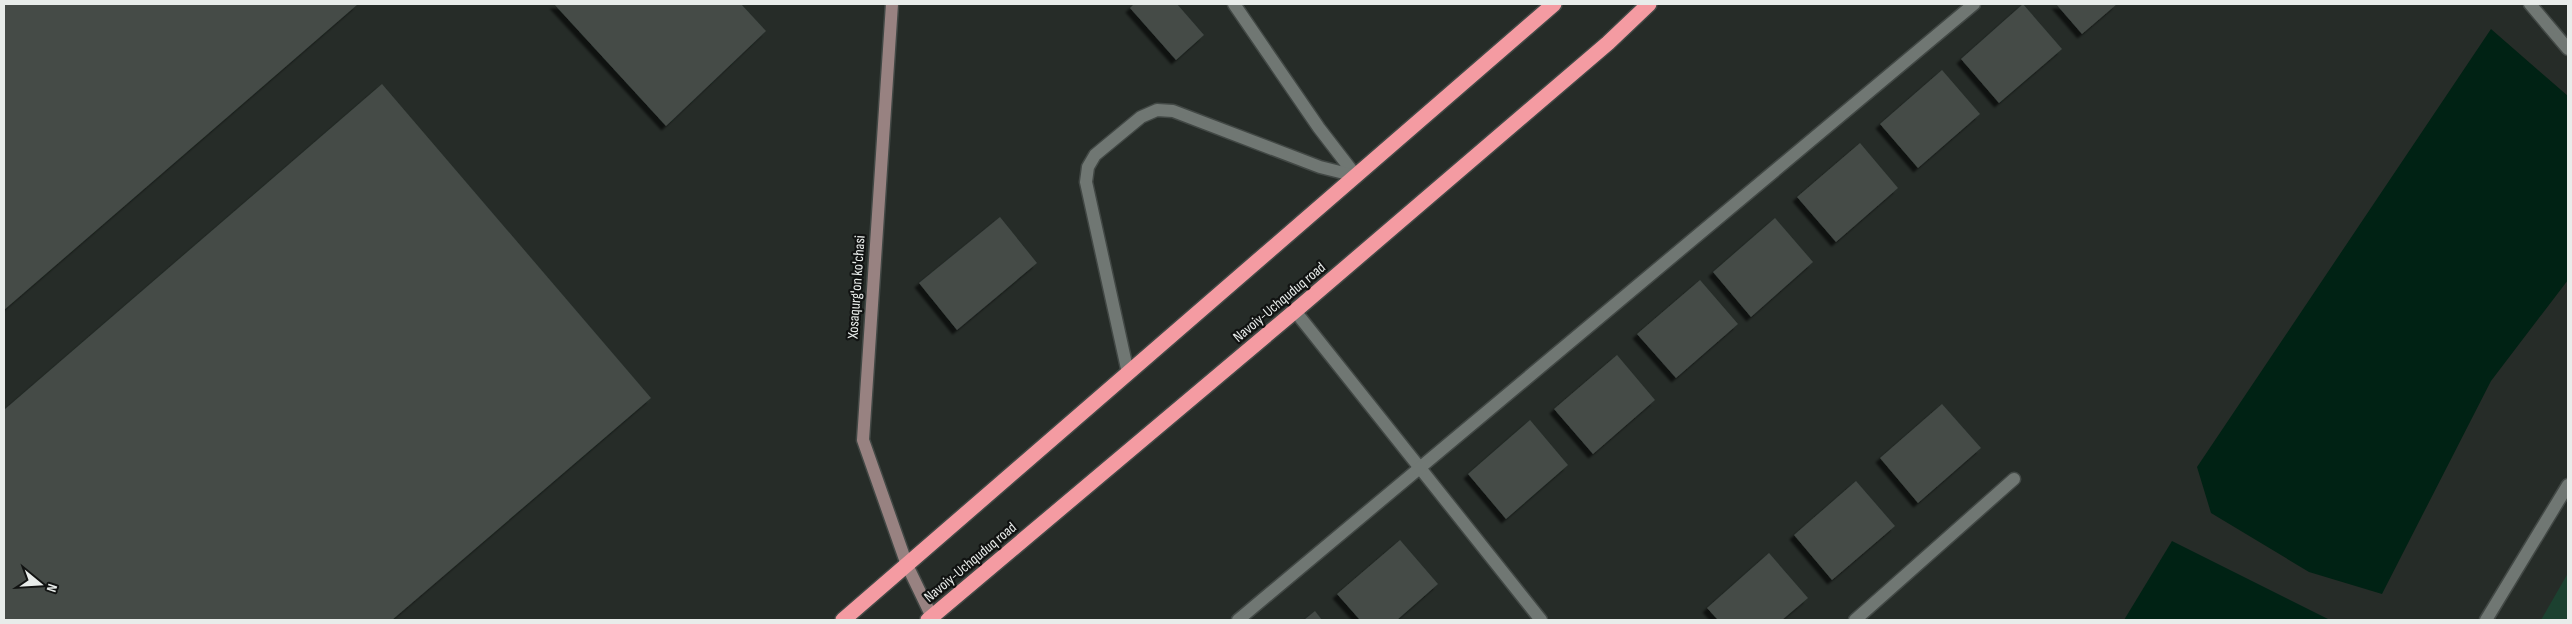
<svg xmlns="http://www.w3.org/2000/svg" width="2572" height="624" viewBox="0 0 2572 624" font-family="'Sofia Sans Condensed',sans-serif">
  <defs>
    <filter id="shadow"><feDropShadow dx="-4.5" dy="4.5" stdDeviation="1" flood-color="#0009"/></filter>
  </defs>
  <rect width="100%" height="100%" fill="#262c28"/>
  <polygon fill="#1c4130" points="2568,573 2568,620 2541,620"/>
  <g fill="#002214">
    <polygon points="2491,29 2568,96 2568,280 2491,381 2382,594 2309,572 2211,513 2197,467"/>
    <polygon points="2172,541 2330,620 2124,620"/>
  </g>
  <g fill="#444b47" filter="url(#shadow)">
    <polygon points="4,4 358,4 4,310"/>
    <polygon points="554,4 741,4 766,31 666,126"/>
    <polygon points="1134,4 1177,4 1204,35 1176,60 1130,8"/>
    <polygon points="2023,4 2062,49 1999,103 1961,59"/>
    <polygon points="2056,4 2117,4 2082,34"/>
    <polygon points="1942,70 1980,114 1918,168 1880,124"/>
    <polygon points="382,84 651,398 392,620 4,620 4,410"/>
    <polygon points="1860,143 1898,188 1836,242 1797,197"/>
    <polygon points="1000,217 1037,263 957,330 919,283"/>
    <polygon points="1775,218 1813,262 1751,317 1713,272"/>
    <polygon points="1700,280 1738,324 1676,378 1637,334"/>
    <polygon points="1617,355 1655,400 1593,454 1554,409"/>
    <polygon points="1942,404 1981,448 1918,503 1880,458"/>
    <polygon points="1530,420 1568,465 1506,519 1468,474"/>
    <polygon points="1856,481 1895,526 1832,580 1794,535"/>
    <polygon points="1400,540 1438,584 1397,620 1360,620 1337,594"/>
    <polygon points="1769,553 1808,598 1782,620 1718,620 1707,608"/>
    <polygon points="1315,611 1322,620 1304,620"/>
  </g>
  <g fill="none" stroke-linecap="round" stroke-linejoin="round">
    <defs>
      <g id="lane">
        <polyline points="1234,4 1319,128 1356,176"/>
        <polyline points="2530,4 2568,49"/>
        <polyline points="1128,373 1086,182 1088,167 1095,155 1141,117 1157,110 1173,111 1320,167 1356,176"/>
        <polyline points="2486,620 2568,485"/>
      </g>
      <g id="street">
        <polyline points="1295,311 1541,620"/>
        <polyline points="1238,620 1974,4"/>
        <polyline points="1855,620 2014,479"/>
      </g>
      <polyline id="secondary" points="892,4 863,440 907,565 932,617"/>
      <g id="highway">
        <polyline points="843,620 1554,4"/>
        <polyline points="928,620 1295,311 1608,43 1649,4"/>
      </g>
    </defs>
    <use href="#lane" stroke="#424845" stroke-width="15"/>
    <use href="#street" stroke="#424845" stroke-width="15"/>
    <use href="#secondary" stroke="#424845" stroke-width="15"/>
    <use href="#highway" stroke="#424845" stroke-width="18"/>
    <use href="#lane" stroke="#707773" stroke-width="12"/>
    <use href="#street" stroke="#707773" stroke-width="12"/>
    <use href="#secondary" stroke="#988281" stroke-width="12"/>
    <use href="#highway" stroke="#f49ba2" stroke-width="15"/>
  </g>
  <g text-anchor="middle" stroke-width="4.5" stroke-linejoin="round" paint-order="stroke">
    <g font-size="15" fill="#e8ecea" stroke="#111312">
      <text transform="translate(856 287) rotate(-86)" y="5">Xosaqurg'on ko'chasi</text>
      <text transform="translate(1279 302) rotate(-40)" y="5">Navoiy-Uchquduq road</text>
      <text transform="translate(970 562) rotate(-40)" y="5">Navoiy-Uchquduq road</text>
    </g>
  </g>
  <rect width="2572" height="624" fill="none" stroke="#e8ecea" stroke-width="10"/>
  <g transform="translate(40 584) rotate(108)" stroke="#111312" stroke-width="4" paint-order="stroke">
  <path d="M0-4L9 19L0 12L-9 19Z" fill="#e8ecea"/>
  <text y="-8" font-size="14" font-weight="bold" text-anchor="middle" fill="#e8ecea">N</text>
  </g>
</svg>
